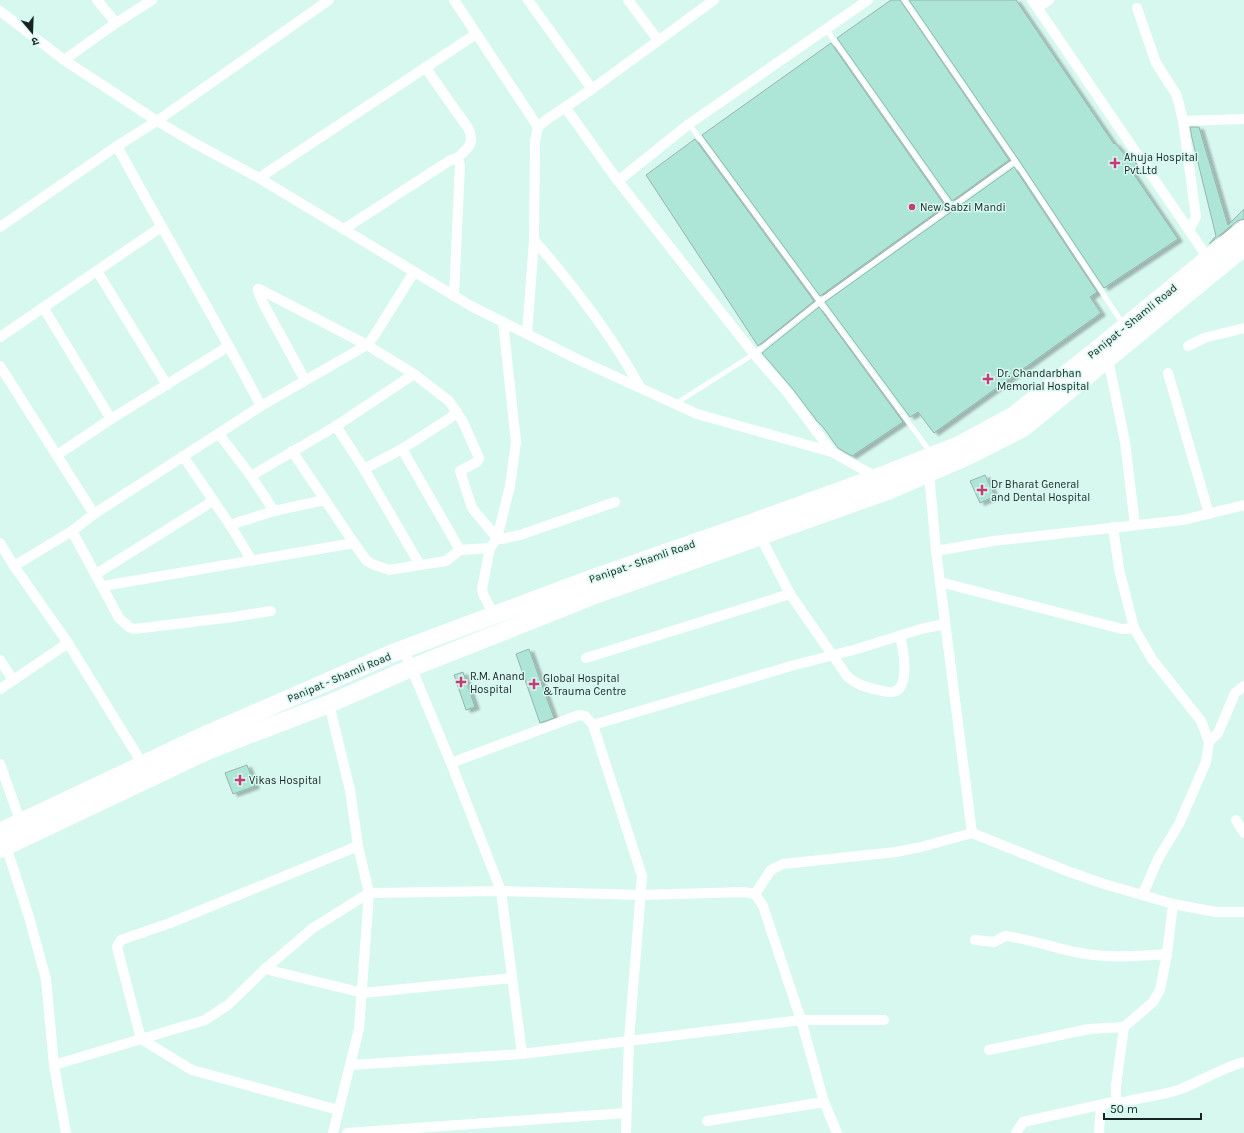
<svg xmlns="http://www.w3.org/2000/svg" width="1244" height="1133" viewBox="0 0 1244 1133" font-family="Karla,'Noto Sans Devanagari',sans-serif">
  <defs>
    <filter id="shadow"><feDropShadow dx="4.5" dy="2.5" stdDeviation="1" flood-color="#0004"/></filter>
  </defs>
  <rect width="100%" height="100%" fill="#d7f8ef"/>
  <g fill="#ade5d7" stroke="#96b5ad" filter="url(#shadow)">
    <polygon points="891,0 900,0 1009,160 952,201 837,38"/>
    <polygon points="909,0 1016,0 1114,144 1115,143 1125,155 1128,152 1137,165 1131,170 1178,239 1104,288 1018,159"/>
    <polygon points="831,43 945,206 820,296 702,135"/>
    <polygon points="1190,127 1199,127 1228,225 1244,209 1244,219 1237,221 1209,244 1216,236 1192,138"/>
    <polygon points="695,139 814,301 758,346 646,175"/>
    <polygon points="1014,167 1097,292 1090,297 1101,313 934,433 918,412 910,417 825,302"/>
    <polygon points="819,307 903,422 852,456 838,448 823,427 817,421 792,388 762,353"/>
    <polygon points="985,475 995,496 980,503 970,481"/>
    <polygon points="529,649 554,718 540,723 516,654"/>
    <polygon points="463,672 475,707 466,710 454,675"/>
    <polygon points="247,765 255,786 233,794 225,773"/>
  </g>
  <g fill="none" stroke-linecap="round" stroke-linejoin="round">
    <g stroke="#fff" stroke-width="5">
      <polyline points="904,0 1015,161 1123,324"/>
      <polyline points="826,29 951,207"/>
      <polyline points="689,124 931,453"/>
      <polyline points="675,404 754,354 819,302 1015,161"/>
    </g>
    <g stroke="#fff" stroke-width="10">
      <polyline points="97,0 116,23"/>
      <polyline points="454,0 538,127"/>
      <polyline points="528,0 592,89"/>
      <polyline points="628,0 658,40"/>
      <polyline points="1032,0 1210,261"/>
      <polyline points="1038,7 1049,0"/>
      <polyline points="1137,8 1156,63 1176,94 1179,104 1183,121 1196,217 1189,230"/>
      <polyline points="0,11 64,60 157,121 196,144 259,178 471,306 577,359 697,414 832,452 878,478"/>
      <polyline points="64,60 116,23 152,0"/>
      <path d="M425 67 468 128C476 144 467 149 456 159"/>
      <polyline points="565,107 618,181 754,354 787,392 832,452"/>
      <polyline points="1183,121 1244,119"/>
      <path d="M117 146C164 233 215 318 261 406"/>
      <polyline points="259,178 476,34"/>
      <polyline points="618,181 689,124 868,0"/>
      <polyline points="0,227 117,146 157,121 329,0"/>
      <polyline points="344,229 449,161 453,159 458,160 460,165 454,296"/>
      <path d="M534 240C573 285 611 334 640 387"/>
      <polyline points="97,271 167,385"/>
      <polyline points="43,307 111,419"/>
      <polyline points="527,334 534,240 535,141 538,127 546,120 592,89 714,0"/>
      <polyline points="0,337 161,227"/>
      <polyline points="1188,346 1204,338 1244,328"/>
      <polyline points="1106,356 1108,359 1125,442 1135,525"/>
      <polyline points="0,366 94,514"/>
      <polyline points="1168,373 1209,514"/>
      <polyline points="305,380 264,305 258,292 258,289 263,291 367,345 414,374 449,401 463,422 479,458 477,462 460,471 472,508 497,538 502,539 520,535 615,502"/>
      <polyline points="336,426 364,469 420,565 446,561 460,550 490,548"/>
      <polyline points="219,434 251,476 274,511"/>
      <polyline points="402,449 460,550"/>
      <polyline points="57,455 111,419 229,346"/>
      <polyline points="183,456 230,525 252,561"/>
      <polyline points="364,469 402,449 450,418 457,412"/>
      <polyline points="929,473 936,551 972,833"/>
      <polyline points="251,476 336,426 414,374"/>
      <polyline points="230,525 274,511 325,500"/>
      <polyline points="1113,527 1119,569 1134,628 1152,659 1201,721 1209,742 1206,762 1179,824 1158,859 1143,894"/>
      <polyline points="72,531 119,618 129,627 134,629 233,617 271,611"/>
      <path d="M758 532 790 594 847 676C857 685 865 687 878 690 883 691 891 694 896 691 910 684 903 648 900 636"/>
      <polyline points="0,543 14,566 68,643 145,768"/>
      <polyline points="354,543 366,560 372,564 389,570 420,565"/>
      <polyline points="936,551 993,541 1183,520 1244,505"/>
      <polyline points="14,566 72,531 94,514 261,406 367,345 374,336 414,272"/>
      <polyline points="96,574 213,501"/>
      <polyline points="940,582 1122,629 1134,628"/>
      <polyline points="103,586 354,543 292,451"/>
      <polyline points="494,615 483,594 482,589 490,548 497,538 510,486 516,442 503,322"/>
      <polyline points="404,650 451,763 501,891 522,1054"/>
      <polyline points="586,658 790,594"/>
      <polyline points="0,660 13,680"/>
      <polyline points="0,689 68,643"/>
      <polyline points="329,704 350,790 358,846 369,893 359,1029 333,1133"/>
      <polyline points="593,725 791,666 857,649 921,629 945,624"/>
      <polyline points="1209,742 1218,733 1235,693 1244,686"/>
      <polyline points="451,763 579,715 585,716 593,725 642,876 629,1040 626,1133"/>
      <polyline points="0,764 22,826"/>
      <polyline points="1236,820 1244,833"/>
      <polyline points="6,846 29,917 46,979 54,1065 66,1133"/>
      <polyline points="755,894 771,870 783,864 896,852 921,847 972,833 1067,871 1101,883 1173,904 1216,912 1244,912"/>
      <path d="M1173 904 1167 954 1160 990 1153 1002 1124 1027 1116 1085V1099L1119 1102H1124C1142 1097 1160 1096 1178 1090 1200 1082 1221 1068 1244 1062"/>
      <path d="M975 940 994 942 1005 936C1032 939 1059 950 1086 954 1113 958 1140 956 1167 954"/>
      <polyline points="265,969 363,993 512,978"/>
      <polyline points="989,1050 1089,1029 1124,1027"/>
      <polyline points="54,1065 205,1020 228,1005 265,969 313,928 369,893 501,891 641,895 744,892 755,894 763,906 801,1020 824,1102 837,1133"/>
      <polyline points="350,1065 522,1054 801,1020 884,1020"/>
      <polyline points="338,1110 192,1070 141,1039 117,947 121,940 170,923 358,846"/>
      <polyline points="707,1121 824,1102"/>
      <polyline points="347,1133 626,1113"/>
      <polyline points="1016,1133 1023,1122 1117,1101"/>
      <polyline points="1099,1133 1101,1105"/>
    </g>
    <g stroke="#fff" stroke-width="18">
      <polyline points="0,832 203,736 393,653 588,580 754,522 878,477 959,445 1013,416 1099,348 1244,229"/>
      <polyline points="0,849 209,750 329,704 411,668 595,595 890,490 968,456 1023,428 1244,247"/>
    </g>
  </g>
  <g fill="#c53d78" stroke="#d7f8ef" stroke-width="1.5">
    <path d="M1113 157h4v4h4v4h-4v4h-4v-4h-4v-4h4z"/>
    <circle cx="912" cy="207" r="4"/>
    <path d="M986 373h4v4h4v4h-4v4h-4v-4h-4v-4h4z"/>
    <path d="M980 484h4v4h4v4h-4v4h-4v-4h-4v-4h4z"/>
    <path d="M459 676h4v4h4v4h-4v4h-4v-4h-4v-4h4z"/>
    <path d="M532 678h4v4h4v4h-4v4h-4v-4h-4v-4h4z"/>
    <path d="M238 774h4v4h4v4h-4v4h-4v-4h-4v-4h4z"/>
  </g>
  <g text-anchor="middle" stroke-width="3" stroke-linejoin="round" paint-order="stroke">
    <g font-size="11" fill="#182421" stroke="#d7f8ef" text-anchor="start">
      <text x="1124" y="161">Ahuja Hospital<tspan x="1124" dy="13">Pvt.Ltd</tspan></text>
      <text x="920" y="211">New Sabzi Mandi</text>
      <text x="997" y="377">Dr. Chandarbhan<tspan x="997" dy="13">Memorial Hospital</tspan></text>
      <text x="991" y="488">Dr Bharat General<tspan x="991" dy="13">and Dental Hospital</tspan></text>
      <text x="470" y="680">R.M. Anand<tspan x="470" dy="13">Hospital</tspan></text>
      <text x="543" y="682">Global Hospital<tspan x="543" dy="13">&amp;Trauma Centre</tspan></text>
      <text x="249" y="784">Vikas Hospital</text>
    </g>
    <g font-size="11" fill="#182421" stroke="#d7f8ef">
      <text transform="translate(1132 321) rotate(-39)" y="4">Panipat - Shamli Road</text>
      <text transform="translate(642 561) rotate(-19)" y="4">Panipat - Shamli Road</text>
      <text transform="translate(339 677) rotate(-23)" y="4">Panipat - Shamli Road</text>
    </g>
  </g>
  <g transform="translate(32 32) rotate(161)" stroke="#d7f8ef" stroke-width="3" paint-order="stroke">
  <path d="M0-3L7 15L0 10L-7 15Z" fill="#182421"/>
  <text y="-6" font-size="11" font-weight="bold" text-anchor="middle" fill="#182421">उ</text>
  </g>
  <path d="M1104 1113v6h97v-6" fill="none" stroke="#182421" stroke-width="2"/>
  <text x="1110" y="1113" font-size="12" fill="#182421" stroke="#d7f8ef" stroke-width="3" paint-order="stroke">50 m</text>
</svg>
